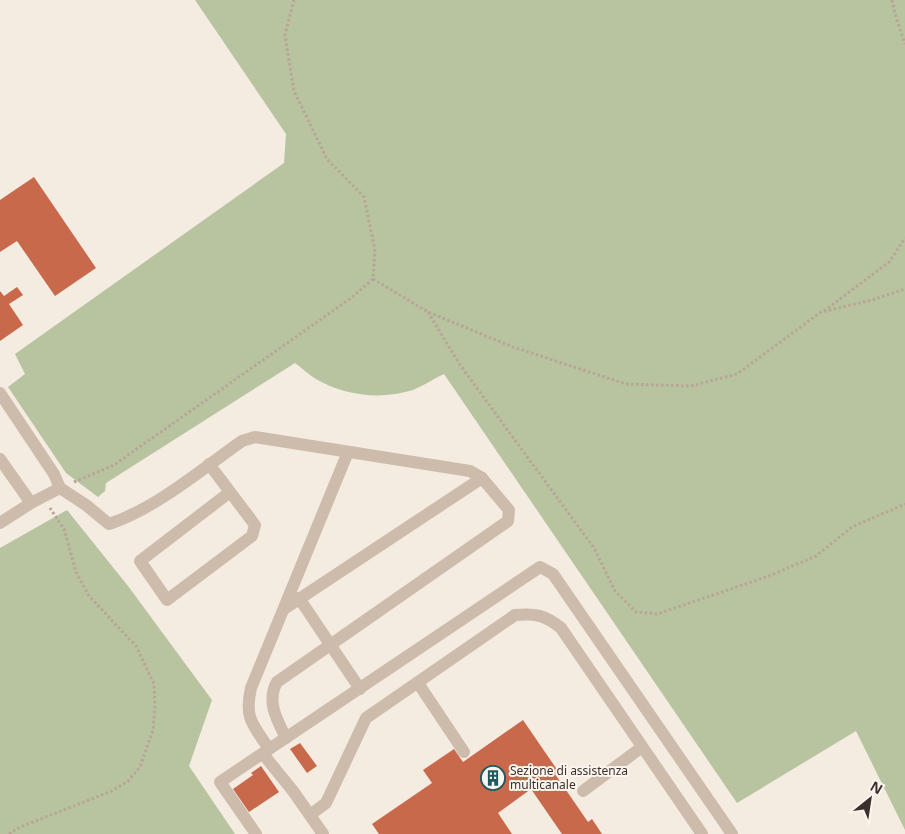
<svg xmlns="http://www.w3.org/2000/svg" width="905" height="834" viewBox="0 0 905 834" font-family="'Noto Sans',sans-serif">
  <rect width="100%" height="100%" fill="#f4ebe1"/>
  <g fill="#b8c4a0">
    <path d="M195 0H905V830L856 731 737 803 444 374C433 379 423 386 413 390 381 400 345 396 316 379 309 375 302 368 295 363L106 483 105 491 98 497 66 473 8 387 25 374 15 354 284 163 286 134Z"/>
    <polygon points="67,510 128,586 212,700 189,766 235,834 0,834 0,548"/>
  </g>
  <g fill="#c8694b">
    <polygon points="34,177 96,268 55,296 17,241 0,252 0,200"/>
    <polygon points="17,287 23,295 9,304 23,325 0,341 0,291 4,296"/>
    <polygon points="523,720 558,771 555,774 588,822 592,819 602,834 562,834 531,789 498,813 512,834 379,834 372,824 432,783 423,770 454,749 463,762"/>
    <polygon points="300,743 317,766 307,773 290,749"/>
    <polygon points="261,766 279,792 249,812 233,789 253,775 251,773"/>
  </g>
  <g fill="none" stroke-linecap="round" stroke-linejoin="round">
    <g stroke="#b9a596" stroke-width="3" stroke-dasharray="2.5 2.5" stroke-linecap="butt">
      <polyline points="892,0 895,14 905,44"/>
      <polyline points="373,279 428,312 513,347 626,384 691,386 737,374 821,312 872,300 905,289"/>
      <polyline points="824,311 889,262 905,238"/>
      <polyline points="428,312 460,365 594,548 615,591 636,612 657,614 769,576 816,556 852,527 905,504"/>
      <polyline points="74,482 114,465 351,298 373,279 375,250 364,197 327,159 294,91 285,35 294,0"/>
      <polyline points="9,834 20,827 112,791 128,781 140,767 153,730 155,705 154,684 136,646 89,596 76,572 64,529 50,508"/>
    </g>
    <g stroke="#cdbbac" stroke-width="12">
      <path d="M0 393 54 474 60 488 86 505 109 524C155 509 202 469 242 441L255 437 470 471 482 478 509 510 508 521 277 682C266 701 277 720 286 738"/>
      <polyline points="0,459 31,503"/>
      <polyline points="209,464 255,525 252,536 167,600 140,561 230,492"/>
      <polyline points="0,523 31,503 60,488"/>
      <polyline points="299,598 360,689"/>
      <polyline points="284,609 482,478"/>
      <polyline points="418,683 464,752"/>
      <path d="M269 749C253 724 244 719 251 688L348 452"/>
      <polyline points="263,754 293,791 323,834"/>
      <polyline points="583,791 642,747"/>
      <path d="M310 815 326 803 366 718 515 615C535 613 545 615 561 628L702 834"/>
      <polyline points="256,834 220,782 540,567 553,574 732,834"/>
    </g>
  </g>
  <defs>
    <symbol id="building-ring" viewBox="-11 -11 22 22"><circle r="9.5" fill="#fbf5ee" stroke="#1f5a5e" stroke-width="1.5"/><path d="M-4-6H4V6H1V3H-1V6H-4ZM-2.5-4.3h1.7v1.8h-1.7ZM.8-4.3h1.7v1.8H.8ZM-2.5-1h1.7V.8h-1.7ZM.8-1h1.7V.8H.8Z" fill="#1f5a5e"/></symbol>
  </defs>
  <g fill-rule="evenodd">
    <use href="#building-ring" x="479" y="764" width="28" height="28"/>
  </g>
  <g text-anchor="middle" stroke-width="4" stroke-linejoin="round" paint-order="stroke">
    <g font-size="12" fill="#3b302b" stroke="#fbf5ee" text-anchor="start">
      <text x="510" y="775">Sezione di assistenza<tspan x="510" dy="14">multicanale</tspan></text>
    </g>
  </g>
  <g transform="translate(870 799) rotate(30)" stroke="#fbf5ee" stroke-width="4" paint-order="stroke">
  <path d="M0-4L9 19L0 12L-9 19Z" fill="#3b302b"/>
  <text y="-8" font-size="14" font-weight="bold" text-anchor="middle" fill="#3b302b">N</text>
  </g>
</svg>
